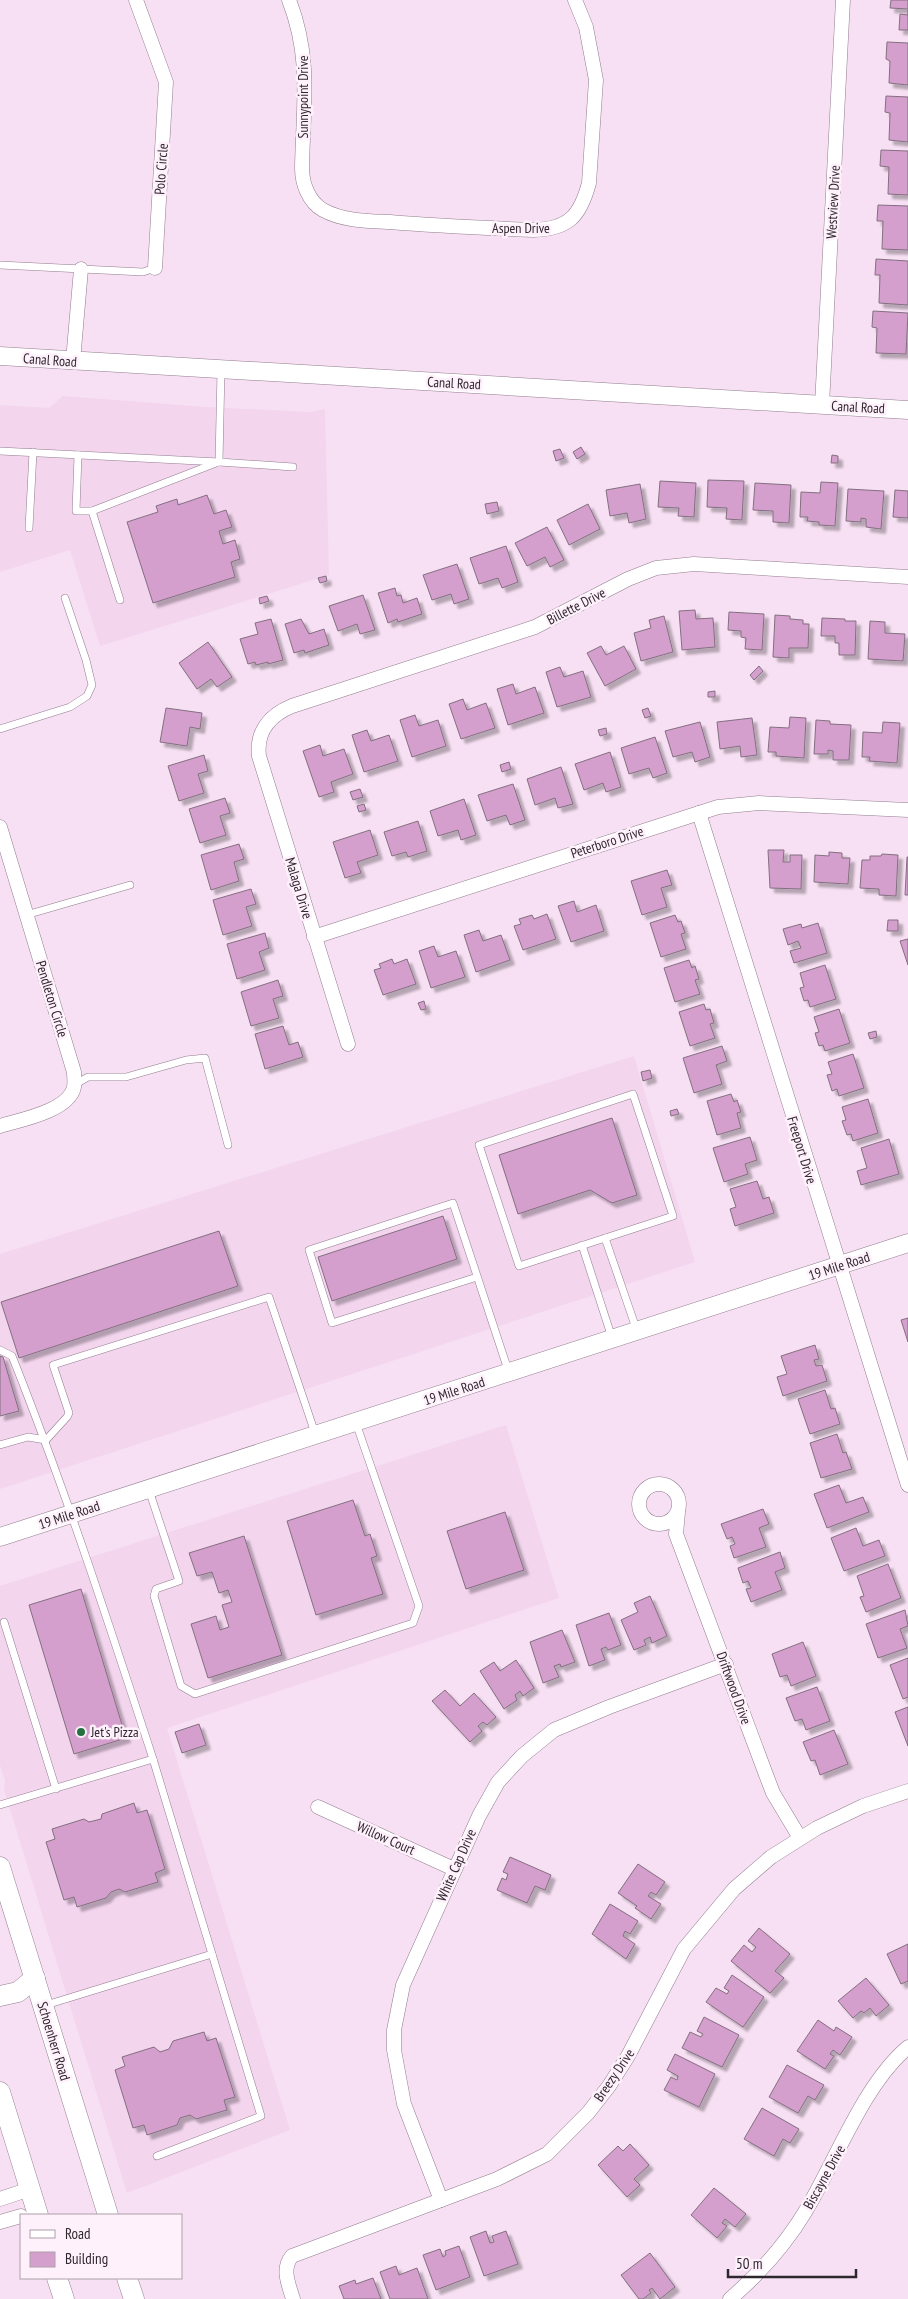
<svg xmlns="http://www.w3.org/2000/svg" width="908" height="2299" viewBox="0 0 908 2299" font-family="'PT Sans Narrow',sans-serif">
  <defs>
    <filter id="shadow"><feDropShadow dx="4.5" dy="4.5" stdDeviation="1" flood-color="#0004"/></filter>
  </defs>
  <rect width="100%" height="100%" fill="#f7e0f3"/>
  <g fill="#f3d5ee">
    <polygon points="63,396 206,407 311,412 325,409 329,575 100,646 70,550 0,572 0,405 49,408"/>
    <polygon points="634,1056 695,1262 0,1489 0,1254"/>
    <polygon points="506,1425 559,1598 167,1728 290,2130 127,2193 4,1789 5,1780 0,1765 0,1586"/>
  </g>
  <g fill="#d49fcc" stroke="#836f80" filter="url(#shadow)">
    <polygon points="891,0 908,0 908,9 890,8"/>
    <polygon points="908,10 908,30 899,30 900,14 908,15"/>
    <polygon points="887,42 908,43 908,85 889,83 890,61 886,59"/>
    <polygon points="886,96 908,97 908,142 889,140 890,113 885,112"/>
    <polygon points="881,150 908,151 908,195 888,194 889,167 880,166"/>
    <polygon points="878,205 908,206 908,250 882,249 883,221 877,221"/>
    <polygon points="876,259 908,261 908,305 879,303 880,275 875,275"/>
    <polygon points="873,311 908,313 906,354 876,353 877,328 872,327"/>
    <polygon points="581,447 585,454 577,459 573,452"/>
    <polygon points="560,449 564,458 556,461 553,451"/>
    <polygon points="832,455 838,456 838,463 831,463"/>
    <polygon points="708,480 744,481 742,520 726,519 727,508 707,507"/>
    <polygon points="660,481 696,483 694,517 678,516 679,508 658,507"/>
    <polygon points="821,482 838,483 835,526 819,525 819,522 807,521 808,517 800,517 801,492 820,493"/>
    <polygon points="755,483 791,485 789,523 773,522 773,511 753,510"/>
    <polygon points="640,484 646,519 629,523 627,513 610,516 606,490"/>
    <polygon points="848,489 884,491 881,529 866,527 866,519 861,518 861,522 846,521"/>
    <polygon points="895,490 908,491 908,518 893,517"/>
    <polygon points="207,495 214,514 226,510 232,527 219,531 223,544 235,540 240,559 231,562 235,577 153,603 127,522 158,512 156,506 177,499 178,505"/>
    <polygon points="497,502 499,511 487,514 485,504"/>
    <polygon points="588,504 600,529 569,545 557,520"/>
    <polygon points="547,527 564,560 550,567 545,557 527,566 515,543"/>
    <polygon points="506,546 518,582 502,588 498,578 479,584 470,558"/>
    <polygon points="457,564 469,599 454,604 451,594 432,600 423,575"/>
    <polygon points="326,576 327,581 320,583 318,578"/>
    <polygon points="395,588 397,596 401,595 403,603 417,598 422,614 398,622 397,619 388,623 378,593"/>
    <polygon points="363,595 375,630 360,634 357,624 338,631 329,606"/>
    <polygon points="267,596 269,601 260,604 259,598"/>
    <polygon points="695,610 696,619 713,618 715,647 682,650 679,611"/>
    <polygon points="729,612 764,614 762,650 745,649 746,638 741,637 741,631 728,630"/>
    <polygon points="775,615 790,616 790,619 803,620 803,624 809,624 808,648 789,648 789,658 773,657"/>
    <polygon points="664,616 673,652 641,661 634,633 651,628 649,620"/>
    <polygon points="822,618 845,619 845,621 856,621 855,655 839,655 839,643 835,643 835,636 821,636"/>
    <polygon points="271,619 283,660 268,664 268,662 256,665 255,662 248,664 240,639 258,634 255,623"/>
    <polygon points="301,619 309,634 324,629 329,645 305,653 304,650 294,653 285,624"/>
    <polygon points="870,621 885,622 885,633 905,634 903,661 868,659"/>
    <polygon points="208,642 232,677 217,687 211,679 197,689 179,663"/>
    <polygon points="601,646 606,655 624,646 636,669 605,686 587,653"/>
    <polygon points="759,666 763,671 754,680 750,675"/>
    <polygon points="560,667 564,677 583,671 591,697 557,707 546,672"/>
    <polygon points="513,684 516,694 535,687 544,713 508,725 497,689"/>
    <polygon points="715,691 715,697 708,697 708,692"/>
    <polygon points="463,699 467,710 486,703 495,728 461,739 449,704"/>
    <polygon points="166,708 202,713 200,729 190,727 187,746 160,742"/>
    <polygon points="648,708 651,716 645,718 642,710"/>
    <polygon points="415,715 419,726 438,720 446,746 412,757 400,720"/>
    <polygon points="790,717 806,718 804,758 776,756 776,752 768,752 770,727 789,728"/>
    <polygon points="752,718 757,755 741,757 740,746 720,749 717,722"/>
    <polygon points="816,720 830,721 830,724 851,725 849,760 833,760 833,751 828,750 828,754 814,754"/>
    <polygon points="700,722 710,757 695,762 692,752 673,757 665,731"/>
    <polygon points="883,722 900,723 897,763 869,761 870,757 862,757 863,732 882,733"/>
    <polygon points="606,728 607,734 600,736 598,730"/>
    <polygon points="367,730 371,741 389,735 398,761 364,772 352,735"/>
    <polygon points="655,737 667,773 653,778 649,768 629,774 621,748"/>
    <polygon points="320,745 323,756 344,749 353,774 331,782 334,792 319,797 303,751"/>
    <polygon points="610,752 621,787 606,792 603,783 584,790 575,764"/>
    <polygon points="204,755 208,771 198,774 204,793 179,801 168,766"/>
    <polygon points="509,762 511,769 502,772 500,765"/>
    <polygon points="561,767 573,804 558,808 555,798 535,805 527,779"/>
    <polygon points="513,784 525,820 510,825 506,815 487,821 478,795"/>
    <polygon points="360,789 363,797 353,800 350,792"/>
    <polygon points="225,798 230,813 220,816 226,835 200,843 189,809"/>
    <polygon points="464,799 476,835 461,840 458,830 438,836 430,811"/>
    <polygon points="364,804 366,810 359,812 357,806"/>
    <polygon points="418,821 427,851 408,857 406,852 392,856 384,832"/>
    <polygon points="370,830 378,855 357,862 361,873 345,878 333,842"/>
    <polygon points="239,844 244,859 234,862 239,881 211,890 201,855"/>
    <polygon points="768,850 784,850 783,862 790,862 790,855 802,855 801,889 770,888"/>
    <polygon points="829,852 842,853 842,858 850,858 848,884 814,882 815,855 829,856"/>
    <polygon points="882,854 898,855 896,896 879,895 879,889 860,888 862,860 870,860 870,856 881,856"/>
    <polygon points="907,857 908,857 908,895 905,895"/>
    <polygon points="667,870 672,885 661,888 667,907 642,915 631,881"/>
    <polygon points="251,889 256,904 246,907 252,926 223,935 213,900"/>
    <polygon points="574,901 577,912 596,905 604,931 571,942 558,906"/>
    <polygon points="547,914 556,939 523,950 514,926 521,924 519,919 532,915 534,919"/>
    <polygon points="675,915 678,922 681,921 685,933 681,934 686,949 661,957 650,923"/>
    <polygon points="888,920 898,920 898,931 887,931"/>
    <polygon points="818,923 827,953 794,963 790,951 801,948 798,941 788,945 783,929 801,924 802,928"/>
    <polygon points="479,930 483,941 501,935 510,960 476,972 464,935"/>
    <polygon points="265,933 269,948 259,952 265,970 237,979 227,944"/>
    <polygon points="908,939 908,965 900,941"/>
    <polygon points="434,946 438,957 456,951 465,977 431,988 419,951"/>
    <polygon points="392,959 394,964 407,959 416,984 383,995 374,970 381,968 379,964"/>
    <polygon points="689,960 692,968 695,966 699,979 695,980 700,994 675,1002 664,968"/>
    <polygon points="825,965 836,999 810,1007 808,1000 804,1001 800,988 804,987 800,973"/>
    <polygon points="278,980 283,996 273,999 279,1018 251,1026 241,992"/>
    <polygon points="424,1001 426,1009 421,1010 418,1003"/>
    <polygon points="704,1004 706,1010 710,1009 714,1023 710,1024 715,1038 690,1046 679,1012"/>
    <polygon points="839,1009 850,1043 825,1051 823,1045 819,1046 815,1033 819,1032 814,1017"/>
    <polygon points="283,1026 289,1045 298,1042 303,1057 265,1069 255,1034"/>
    <polygon points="876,1031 877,1037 870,1039 868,1033"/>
    <polygon points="722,1046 727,1061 716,1065 722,1084 694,1093 683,1058"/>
    <polygon points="853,1054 864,1088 839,1096 837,1089 832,1091 827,1075 832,1074 828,1062"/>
    <polygon points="650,1070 652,1078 643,1081 641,1072"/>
    <polygon points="731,1094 734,1102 737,1100 741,1112 737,1113 741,1128 717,1135 707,1101"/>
    <polygon points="868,1099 878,1133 853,1141 851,1134 847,1135 842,1121 846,1120 842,1107"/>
    <polygon points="677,1109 679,1114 671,1116 670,1111"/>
    <polygon points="612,1118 637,1195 612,1203 590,1190 518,1214 499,1155"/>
    <polygon points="750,1137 757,1160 745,1164 748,1174 724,1182 713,1148"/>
    <polygon points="889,1139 899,1174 861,1185 857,1171 867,1168 861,1148"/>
    <polygon points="757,1181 763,1199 769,1197 774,1213 735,1226 730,1209 736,1207 730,1189"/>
    <polygon points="443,1216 457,1259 332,1301 318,1257"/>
    <polygon points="219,1231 238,1286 19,1358 1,1302"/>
    <polygon points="908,1318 908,1342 901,1320"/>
    <polygon points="815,1345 819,1359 814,1360 816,1366 822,1365 827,1381 783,1396 777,1377 787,1374 781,1356"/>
    <polygon points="0,1356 3,1357 19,1411 0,1416"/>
    <polygon points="825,1390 831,1409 835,1408 840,1424 810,1434 798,1399"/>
    <polygon points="837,1434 843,1453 846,1452 852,1469 821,1478 810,1443"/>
    <polygon points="839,1485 846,1503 863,1497 869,1512 827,1528 814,1494"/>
    <polygon points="353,1500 365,1536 370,1534 377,1556 371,1558 383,1594 316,1615 287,1521"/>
    <polygon points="763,1509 769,1524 759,1528 766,1547 734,1558 730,1546 735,1544 732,1537 727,1539 721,1524"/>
    <polygon points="505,1512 524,1570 466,1589 447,1531"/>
    <polygon points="856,1528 863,1546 879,1540 885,1556 844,1571 831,1538"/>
    <polygon points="244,1536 282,1655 208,1678 191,1624 216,1616 220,1630 229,1627 222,1605 232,1602 228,1590 219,1593 212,1572 197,1576 189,1553"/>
    <polygon points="780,1552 785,1568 775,1572 782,1590 751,1602 746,1589 751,1588 748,1581 743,1583 738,1568"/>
    <polygon points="888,1564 901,1598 866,1612 860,1597 864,1596 857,1576"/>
    <polygon points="81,1589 126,1738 74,1754 29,1605"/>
    <polygon points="650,1596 667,1636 652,1643 650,1637 644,1640 646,1645 634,1650 621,1620 638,1612 634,1603"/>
    <polygon points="905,1610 908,1626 900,1629 907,1648 878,1658 866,1624"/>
    <polygon points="609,1613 621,1645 608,1650 606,1647 601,1649 605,1660 589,1666 576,1625"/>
    <polygon points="562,1630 575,1662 561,1667 560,1664 554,1666 559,1677 543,1683 530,1642"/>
    <polygon points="803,1642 816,1676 791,1686 787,1675 780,1677 772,1654"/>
    <polygon points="908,1658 908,1697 903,1699 890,1665"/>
    <polygon points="516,1660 534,1688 523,1696 520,1691 515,1695 517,1700 504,1709 480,1671 494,1662 500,1671"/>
    <polygon points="817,1687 830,1721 806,1730 802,1719 795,1721 786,1698"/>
    <polygon points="445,1690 460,1706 474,1693 496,1717 487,1725 483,1722 478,1726 482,1731 470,1742 432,1701"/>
    <polygon points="908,1707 908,1746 895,1712"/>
    <polygon points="199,1724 206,1745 182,1753 175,1732"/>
    <polygon points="834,1730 848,1764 820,1775 815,1760 811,1761 803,1742"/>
    <polygon points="134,1803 137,1813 147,1810 165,1869 155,1873 158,1882 125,1892 119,1889 111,1892 106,1898 77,1907 74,1897 64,1900 46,1842 55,1839 52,1829 84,1819 89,1822 101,1819 102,1814"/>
    <polygon points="510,1857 551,1875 545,1890 535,1886 527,1903 497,1890 502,1878 506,1880 508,1874 503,1872"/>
    <polygon points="638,1864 665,1882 656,1895 651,1892 648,1896 661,1904 651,1919 635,1908 637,1906 618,1893"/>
    <polygon points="610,1904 638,1921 630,1934 625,1931 623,1936 635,1944 626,1959 592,1934"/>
    <polygon points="759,1928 790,1954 775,1971 784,1978 770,1993 731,1961 744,1945 752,1952 756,1947 748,1941"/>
    <polygon points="908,1944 908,1981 901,1984 887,1954"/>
    <polygon points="732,1975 764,1997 743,2027 706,2002 716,1988 727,1994 729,1991 724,1988"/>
    <polygon points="866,1978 889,2005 876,2016 870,2008 864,2013 861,2011 853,2018 838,2001"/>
    <polygon points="704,2017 739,2035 722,2067 682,2048 690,2032 701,2037 703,2034 697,2031"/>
    <polygon points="818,2020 834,2031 836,2027 852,2037 840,2055 833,2050 830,2054 834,2056 825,2069 797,2051"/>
    <polygon points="204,2032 207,2041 216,2038 235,2097 224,2100 227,2110 196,2119 190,2115 180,2118 177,2125 147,2135 144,2125 133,2128 115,2070 125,2066 122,2057 154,2047 160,2052 169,2049 173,2041"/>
    <polygon points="675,2054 715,2074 699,2107 664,2090 671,2077 677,2080 678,2076 667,2070"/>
    <polygon points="787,2065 824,2085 815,2100 808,2096 798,2113 769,2097"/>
    <polygon points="762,2108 799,2129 790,2143 783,2139 774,2156 744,2139"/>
    <polygon points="630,2144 649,2165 634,2179 640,2185 627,2197 598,2165 618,2146 623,2151"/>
    <polygon points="714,2188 746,2214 735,2227 725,2219 722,2223 727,2226 717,2238 691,2215"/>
    <polygon points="486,2231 490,2243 494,2242 492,2236 506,2231 518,2264 484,2276 470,2237"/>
    <polygon points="459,2246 470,2277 436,2290 423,2255 440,2249 443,2257 446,2255 445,2251"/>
    <polygon points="650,2253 675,2287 660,2299 652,2288 649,2290 651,2293 643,2299 639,2299 621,2275"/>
    <polygon points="396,2266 399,2275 417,2268 428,2299 390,2299 380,2272"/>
    <polygon points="373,2278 381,2299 344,2299 339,2286 355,2280 356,2284"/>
  </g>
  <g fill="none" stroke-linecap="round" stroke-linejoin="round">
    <defs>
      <g id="service">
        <polyline points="0,265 143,272 155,268"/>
        <polyline points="221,370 219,462 293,467"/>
        <polyline points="0,451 219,462"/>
        <polyline points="78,455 76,511 92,511 120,600"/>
        <polyline points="92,511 216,463"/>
        <polyline points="29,528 33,452"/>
        <polyline points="0,729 70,707 87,696 92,685 86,660 65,598"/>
        <polyline points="26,915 130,885"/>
        <polyline points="74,1085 88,1077 126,1077 186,1060 205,1058 228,1145"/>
        <polygon points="633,1094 673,1216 519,1266 479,1145"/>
        <polyline points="605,1238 637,1331"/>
        <polyline points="582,1245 612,1338"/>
        <polyline points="477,1277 332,1323 309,1250 453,1203 509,1373"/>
        <path d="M0 1350 12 1356C65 1489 109 1624 153 1759"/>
        <polyline points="0,1445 28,1437 46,1440 67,1417 69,1413 53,1365 269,1297 315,1433"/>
        <polyline points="149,1490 179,1581 156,1589 154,1596 181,1686 195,1694 413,1623 419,1606 356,1423"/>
        <polyline points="4,1622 56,1789"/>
        <polyline points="0,1805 153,1759 261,2116 157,2156"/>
        <polyline points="46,2005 212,1954"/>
      </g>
      <g id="minor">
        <polyline points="136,0 166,82 155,268"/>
        <path d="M289 0C312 59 303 107 302 168 302 184 309 202 323 210 343 221 368 221 390 222 438 226 485 228 533 230 568 229 580 217 589 183L596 80 586 27 575 0"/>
        <polyline points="73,361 81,269"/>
        <polyline points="822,405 843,0"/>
        <polyline points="699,813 908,1485"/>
        <path d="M0 827 74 1072C74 1076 75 1083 74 1087 69 1111 20 1120 0 1126"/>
        <polyline points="314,937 718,807 759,803 908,810"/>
        <path d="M348 1044 259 756C256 731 270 715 292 706L535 627 628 579 656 568 694 564 908 577"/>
        <circle cx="659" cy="1504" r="20"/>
        <polyline points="678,1512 676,1534 765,1772 773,1793 800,1838"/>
        <polyline points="318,1807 454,1869"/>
        <polyline points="0,2199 30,2189"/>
        <polyline points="441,2200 404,2104 394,2050 394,2030 403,1985 479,1816 498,1782 522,1756 554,1730 609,1707 726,1664"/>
        <polyline points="0,2222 21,2216"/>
        <path d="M293 2299C289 2285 281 2269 292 2256L497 2179 547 2154 588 2113 609 2086 628 2056 684 1949 734 1889 771 1857 817 1828 863 1806 908 1791"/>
        <path d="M730 2299C759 2274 785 2245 805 2212 836 2161 863 2085 908 2047"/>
      </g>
      <g id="tertiary">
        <polyline points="0,356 908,410"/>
        <polyline points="0,1537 908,1243"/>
      </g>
      <g id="secondary">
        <polyline points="0,1867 108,2215"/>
        <polyline points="0,1996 18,1992 35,1978"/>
        <polyline points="0,2092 38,2215"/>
        <polyline points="57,2278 64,2299"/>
        <polyline points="127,2278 134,2299"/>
      </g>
    </defs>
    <use href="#service" stroke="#927d8f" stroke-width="8"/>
    <use href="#minor" stroke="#927d8f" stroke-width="15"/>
    <use href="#tertiary" stroke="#927d8f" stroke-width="19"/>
    <use href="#secondary" stroke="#927d8f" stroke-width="21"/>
    <use href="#service" stroke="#fff" stroke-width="7"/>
    <use href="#minor" stroke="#fff" stroke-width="14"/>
    <use href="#tertiary" stroke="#fff" stroke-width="18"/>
    <use href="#secondary" stroke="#fff" stroke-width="20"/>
  </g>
  <circle fill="#24703e" stroke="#fff1fc" stroke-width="2" cx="81" cy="1732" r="5"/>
  <g text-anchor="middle" stroke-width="5" stroke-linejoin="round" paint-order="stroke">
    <g font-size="14" fill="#2f272e" stroke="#fff1fc">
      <text transform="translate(303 97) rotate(-90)" y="5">Sunnypoint Drive</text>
      <text transform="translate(161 169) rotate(-86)" y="5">Polo Circle</text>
      <text transform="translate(833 202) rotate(-87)" y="5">Westview Drive</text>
      <text x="521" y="233">Aspen Drive</text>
      <text transform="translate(50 360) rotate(4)" y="5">Canal Road</text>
      <text transform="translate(454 383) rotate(3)" y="5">Canal Road</text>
      <text transform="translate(858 407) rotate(3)" y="5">Canal Road</text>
      <text transform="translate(576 606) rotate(-27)" y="5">Billette Drive</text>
      <text transform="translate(607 842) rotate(-18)" y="5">Peterboro Drive</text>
      <text transform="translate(299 888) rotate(73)" y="5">Malaga Drive</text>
      <text transform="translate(52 999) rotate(73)" y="5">Pendleton Circle</text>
      <text transform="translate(802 1150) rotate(73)" y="5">Freeport Drive</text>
      <text transform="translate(839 1266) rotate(-18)" y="5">19 Mile Road</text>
      <text transform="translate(454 1391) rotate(-18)" y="5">19 Mile Road</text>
      <text transform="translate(69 1515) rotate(-18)" y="5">19 Mile Road</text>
      <text transform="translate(734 1688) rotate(70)" y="5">Driftwood Drive</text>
      <text transform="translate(386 1838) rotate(24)" y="5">Willow Court</text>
      <text transform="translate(456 1865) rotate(-66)" y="5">White Cap Drive</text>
      <text transform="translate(54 2041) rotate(73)" y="5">Schoenherr Road</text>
      <text transform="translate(614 2075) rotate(-56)" y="5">Breezy Drive</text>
      <text transform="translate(824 2177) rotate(-61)" y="5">Biscayne Drive</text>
    </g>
    <g font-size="14" fill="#2f272e" stroke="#fff1fc" text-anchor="start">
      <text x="91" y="1737">Jet's Pizza</text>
    </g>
  </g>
  <rect x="20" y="2214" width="162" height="65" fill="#fff1fc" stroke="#aca0aa"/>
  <rect x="30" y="2230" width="25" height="8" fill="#ffffff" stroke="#aca0aa"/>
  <text x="65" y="2239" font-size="15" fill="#2f272e">Road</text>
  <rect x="30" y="2252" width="25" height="15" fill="#d49fcc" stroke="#aca0aa"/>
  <text x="65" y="2264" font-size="15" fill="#2f272e">Building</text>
  <path d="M728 2269v8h128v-8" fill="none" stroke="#2f272e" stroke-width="2.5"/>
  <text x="736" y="2269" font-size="15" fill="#2f272e" stroke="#fff1fc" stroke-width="4" paint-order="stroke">50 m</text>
</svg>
